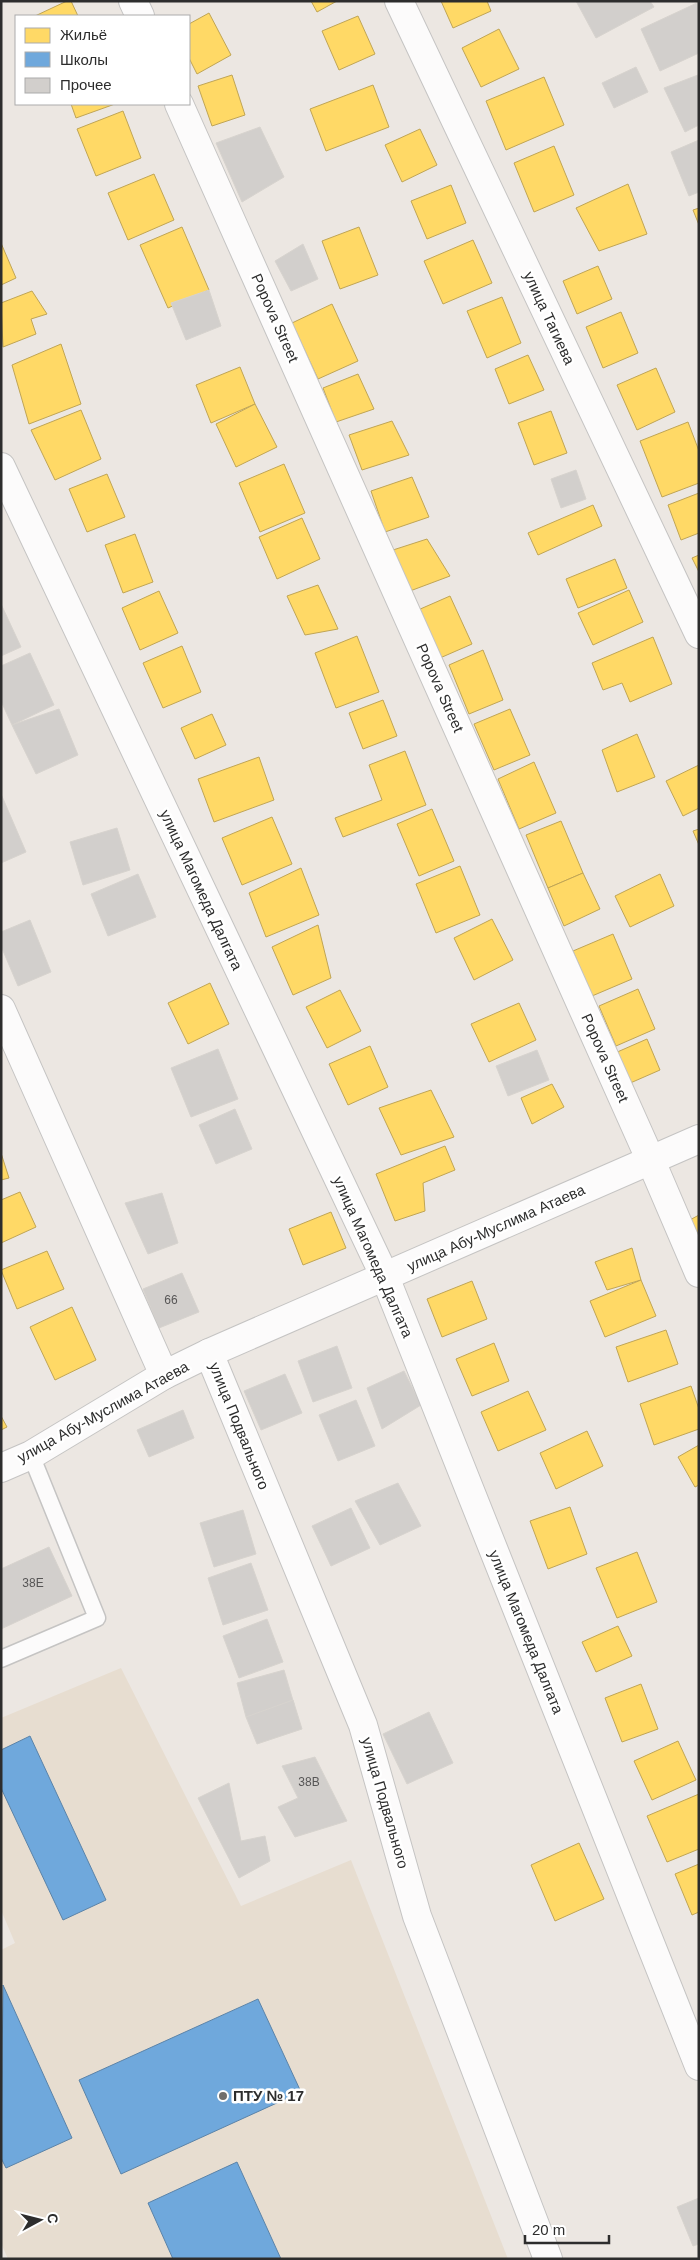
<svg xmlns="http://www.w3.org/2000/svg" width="700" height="2260" viewBox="0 0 700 2260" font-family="Helvetica,sans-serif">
  <rect width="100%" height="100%" fill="#ece7e2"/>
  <polygon fill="#e7ddd0" points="121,1668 241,1906 351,1860 508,2259 8,2259 1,2243 1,1950 15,1943 1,1910 1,1718"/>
  <g fill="#ffd966" stroke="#c0a555">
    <polygon points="67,1 71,1 78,16 35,16"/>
    <polygon points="311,1 337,1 317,12"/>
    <polygon points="441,1 487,1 491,11 453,28"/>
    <polygon points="209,13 231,55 197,74 189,58 189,24"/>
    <polygon points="358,16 375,54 339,70 322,31"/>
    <polygon points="499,29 519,69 481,87 462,48"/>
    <polygon points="232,75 245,115 212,126 198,86"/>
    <polygon points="544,77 564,125 506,150 486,101"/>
    <polygon points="373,85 389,127 326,151 310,109"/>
    <polygon points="71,104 115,104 76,118"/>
    <polygon points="123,111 141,158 96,176 77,129"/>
    <polygon points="420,129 437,165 402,182 385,145"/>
    <polygon points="554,146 574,195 534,212 514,163"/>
    <polygon points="154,174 174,220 128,240 108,193"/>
    <polygon points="628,184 647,234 599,251 576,208"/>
    <polygon points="451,185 466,223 427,239 411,201"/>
    <polygon points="699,208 699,225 693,210"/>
    <polygon points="182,227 209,290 168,308 140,245"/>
    <polygon points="359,227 378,275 340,289 322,241"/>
    <polygon points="473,240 492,283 443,304 424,261"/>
    <polygon points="1,243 16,278 1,285"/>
    <polygon points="598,266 612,299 577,314 563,281"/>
    <polygon points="32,291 47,314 31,319 36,334 3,347 1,303"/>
    <polygon points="502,297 521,343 487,358 467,311"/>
    <polygon points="332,304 358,361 318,379 292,323"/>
    <polygon points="621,312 638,353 603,368 586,327"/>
    <polygon points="61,344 81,404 29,424 12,365"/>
    <polygon points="528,355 544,390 509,404 495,369"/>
    <polygon points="240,367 255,404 211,423 196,385"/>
    <polygon points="656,368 675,412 637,430 617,385"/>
    <polygon points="358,374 374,409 336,422 323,388"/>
    <polygon points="255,404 277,447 236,467 216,424"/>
    <polygon points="81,410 101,459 55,480 31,430"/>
    <polygon points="551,411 567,453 534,465 518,423"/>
    <polygon points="392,421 409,455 362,470 349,435"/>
    <polygon points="688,422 699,451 699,483 662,497 640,441"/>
    <polygon points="284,464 305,513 260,532 239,483"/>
    <polygon points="107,474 125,517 87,532 69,489"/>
    <polygon points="412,477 429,517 385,532 371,491"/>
    <polygon points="699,493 699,533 681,540 668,505"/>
    <polygon points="593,505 602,526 538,555 528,533"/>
    <polygon points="302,518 320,559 277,579 259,537"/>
    <polygon points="135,534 153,582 123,593 105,545"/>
    <polygon points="427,539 450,576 410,591 393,550"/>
    <polygon points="699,555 699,572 692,558"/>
    <polygon points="615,559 627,588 578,608 566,579"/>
    <polygon points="318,585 338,629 305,635 287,596"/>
    <polygon points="629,590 643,622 593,645 578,613"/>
    <polygon points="159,591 178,633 140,650 122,608"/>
    <polygon points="450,596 472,644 440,658 418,610"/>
    <polygon points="357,636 379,692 336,708 315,653"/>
    <polygon points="653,637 672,684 630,702 622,683 603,690 592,663"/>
    <polygon points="182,646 201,692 163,708 143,663"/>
    <polygon points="483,650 503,700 469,714 449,665"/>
    <polygon points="383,700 397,736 363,749 349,713"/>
    <polygon points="510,709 530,755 494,770 474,724"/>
    <polygon points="212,714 226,745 195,759 181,728"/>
    <polygon points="637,734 655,777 617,792 602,750"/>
    <polygon points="405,751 426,805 343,837 335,818 382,800 369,765"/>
    <polygon points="259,757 274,800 214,822 198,779"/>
    <polygon points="534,762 556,813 519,829 498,779"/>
    <polygon points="699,765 699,808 683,816 666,781"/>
    <polygon points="432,809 454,861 419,876 397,824"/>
    <polygon points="272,817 292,864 242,885 222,838"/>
    <polygon points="561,821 583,873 548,888 526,835"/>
    <polygon points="699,829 699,845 693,831"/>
    <polygon points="460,866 480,915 436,933 416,884"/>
    <polygon points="301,868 319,915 266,937 249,893"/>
    <polygon points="583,873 600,909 564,926 548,888"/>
    <polygon points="660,874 674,906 630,927 615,896"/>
    <polygon points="492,919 513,960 474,980 454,938"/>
    <polygon points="318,925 331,978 293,995 272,947"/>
    <polygon points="613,934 632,979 592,996 573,951"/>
    <polygon points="210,983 229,1024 188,1044 168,1003"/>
    <polygon points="638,989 655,1029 616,1046 599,1006"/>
    <polygon points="340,990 361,1031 327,1048 306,1007"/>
    <polygon points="519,1003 536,1040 489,1062 471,1024"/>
    <polygon points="647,1039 660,1070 628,1084 615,1053"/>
    <polygon points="370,1046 388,1087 348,1105 329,1064"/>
    <polygon points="552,1084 564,1107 532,1124 521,1098"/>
    <polygon points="431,1090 454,1137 401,1155 379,1108"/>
    <polygon points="445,1146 455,1170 423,1183 425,1211 395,1221 376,1174"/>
    <polygon points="1,1153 9,1178 1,1180"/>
    <polygon points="20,1192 36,1227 1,1243 1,1200"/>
    <polygon points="331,1212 346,1248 303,1265 289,1229"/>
    <polygon points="699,1215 699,1241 688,1221"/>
    <polygon points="632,1248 641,1280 607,1290 595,1262"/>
    <polygon points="47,1251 64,1289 17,1309 1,1270"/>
    <polygon points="641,1280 656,1316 605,1337 590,1301"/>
    <polygon points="472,1281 487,1319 442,1337 427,1299"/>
    <polygon points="72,1307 96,1360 55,1380 30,1327"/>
    <polygon points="666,1330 678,1364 628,1382 616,1347"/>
    <polygon points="494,1343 509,1381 472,1396 456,1359"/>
    <polygon points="691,1386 699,1409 699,1429 654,1445 640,1404"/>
    <polygon points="528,1391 546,1430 498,1451 481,1412"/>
    <polygon points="1,1416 7,1427 1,1430"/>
    <polygon points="587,1431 603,1466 556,1489 540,1453"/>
    <polygon points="699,1445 699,1485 695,1487 678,1457"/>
    <polygon points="570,1507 587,1554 548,1569 530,1521"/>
    <polygon points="637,1552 657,1602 617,1618 596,1568"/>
    <polygon points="618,1626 632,1656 596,1672 582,1642"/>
    <polygon points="641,1684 658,1729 622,1742 605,1698"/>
    <polygon points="678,1741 696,1780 652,1800 634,1761"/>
    <polygon points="699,1794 699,1849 667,1862 647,1816"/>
    <polygon points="579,1843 604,1899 555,1921 531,1865"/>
    <polygon points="699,1864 699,1912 692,1915 675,1874"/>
  </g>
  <g fill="#6fa8dc" stroke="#5b83a8">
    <polygon points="30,1736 106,1900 63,1920 1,1788 1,1750"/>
    <polygon points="3,1985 72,2138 6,2168 1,2158"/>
    <polygon points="258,1999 301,2092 121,2174 79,2080"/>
    <polygon points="237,2162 281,2259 173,2259 148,2203"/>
  </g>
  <g fill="#d2cfcc" stroke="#d7d3ce">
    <polygon points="576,1 650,1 654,7 596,38"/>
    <polygon points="699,2 699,53 660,71 641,29"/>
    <polygon points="636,67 648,92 614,108 602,83"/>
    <polygon points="698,75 699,125 685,132 664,88"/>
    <polygon points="260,127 284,177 242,202 216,143"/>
    <polygon points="699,140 699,192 689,196 671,152"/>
    <polygon points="303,244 318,279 291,291 275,261"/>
    <polygon points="209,290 221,326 186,340 171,303"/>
    <polygon points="576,470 586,499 561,508 551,479"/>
    <polygon points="1,604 21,647 1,656"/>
    <polygon points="30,653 54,705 12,725 1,701 1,666"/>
    <polygon points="59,709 78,755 36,774 12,725"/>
    <polygon points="1,794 26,852 1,863"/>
    <polygon points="117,828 130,870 83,885 70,842"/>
    <polygon points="138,874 156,917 108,936 91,894"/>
    <polygon points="30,920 51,972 18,986 1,946 1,932"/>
    <polygon points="218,1049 238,1099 191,1117 171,1068"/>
    <polygon points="537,1050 549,1080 508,1096 496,1066"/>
    <polygon points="235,1109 252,1149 216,1164 199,1125"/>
    <polygon points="162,1193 178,1243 148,1254 125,1203"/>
    <polygon points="182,1273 199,1312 159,1328 143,1289"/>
    <polygon points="337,1346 352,1388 313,1402 298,1361"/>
    <polygon points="404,1371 421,1405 382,1429 367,1388"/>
    <polygon points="285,1374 302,1413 261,1430 244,1391"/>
    <polygon points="356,1400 375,1446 338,1461 319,1415"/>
    <polygon points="183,1410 194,1438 149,1457 137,1430"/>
    <polygon points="398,1483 421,1526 380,1545 355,1501"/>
    <polygon points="351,1508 370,1548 331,1566 312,1526"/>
    <polygon points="243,1510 256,1554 214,1567 200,1523"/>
    <polygon points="49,1547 72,1596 1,1629 1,1569"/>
    <polygon points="251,1563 268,1610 223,1625 208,1578"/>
    <polygon points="267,1619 283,1662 239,1678 223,1636"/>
    <polygon points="284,1670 294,1704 246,1717 237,1683"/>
    <polygon points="293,1700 302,1729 257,1744 246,1717"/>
    <polygon points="429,1712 453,1763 407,1784 383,1734"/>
    <polygon points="315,1757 347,1821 295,1837 278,1807 298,1798 282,1766"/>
    <polygon points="229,1783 241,1841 265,1836 270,1861 239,1878 198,1798"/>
    <polygon points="699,2198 699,2244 693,2246 677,2207"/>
  </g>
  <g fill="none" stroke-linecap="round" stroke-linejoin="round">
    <defs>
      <polyline id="lane" points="1,1659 97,1618 31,1455"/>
      <g id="street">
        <polyline points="133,1 140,16"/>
        <polyline points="399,1 699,634"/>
        <polyline points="179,104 651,1161 699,1273"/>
        <polyline points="1,467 385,1277 699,2066"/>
        <polyline points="1,1009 164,1375"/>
        <polyline points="209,1353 363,1725 417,1916 548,2259"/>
        <polyline points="1,1468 31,1455 164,1375 209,1353 699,1139"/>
      </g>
    </defs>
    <use href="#lane" stroke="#c5c4c3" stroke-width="19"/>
    <use href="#street" stroke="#c5c4c3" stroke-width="30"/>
    <use href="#lane" stroke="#fcfbfb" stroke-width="16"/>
    <use href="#street" stroke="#fcfbfb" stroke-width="28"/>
  </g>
  <circle fill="#706e6c" stroke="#fff" stroke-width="2" cx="223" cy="2096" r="5"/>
  <g text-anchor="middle" stroke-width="5" stroke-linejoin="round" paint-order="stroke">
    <g font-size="12" fill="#575656">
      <text x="171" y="1304">66</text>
      <text x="33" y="1587">38Е</text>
      <text x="309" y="1786">38В</text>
    </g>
    <g font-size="15" fill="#2d2d2d" stroke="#fff">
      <text transform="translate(275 318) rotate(66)" y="5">Popova Street</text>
      <text transform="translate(549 318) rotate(65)" y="5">улица Тагиева</text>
      <text transform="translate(440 688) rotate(66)" y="5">Popova Street</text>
      <text transform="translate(201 890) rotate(65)" y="5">улица Магомеда Далгата</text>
      <text transform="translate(605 1058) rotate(66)" y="5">Popova Street</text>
      <text transform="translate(496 1228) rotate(-24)" y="5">улица Абу-Муслима Атаева</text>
      <text transform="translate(373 1257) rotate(66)" y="5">улица Магомеда Далгата</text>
      <text transform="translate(103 1412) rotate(-29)" y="5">улица Абу-Муслима Атаева</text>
      <text transform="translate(239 1426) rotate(68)" y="5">улица Подвального</text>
      <text transform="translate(526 1632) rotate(68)" y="5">улица Магомеда Далгата</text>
      <text transform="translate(385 1803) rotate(74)" y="5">улица Подвального</text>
    </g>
    <g font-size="15" font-weight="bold" fill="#2d2d2d" stroke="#fff" text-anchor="start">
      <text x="233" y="2101">ПТУ № 17</text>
    </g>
  </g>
  <rect width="700" height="2260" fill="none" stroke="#2d2d2d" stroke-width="5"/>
  <rect x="15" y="15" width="175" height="90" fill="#ffffff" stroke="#ababab"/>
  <rect x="25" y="28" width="25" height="15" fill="#ffd966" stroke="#ababab"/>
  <text x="60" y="40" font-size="15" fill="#2d2d2d">Жильё</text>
  <rect x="25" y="52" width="25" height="15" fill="#6fa8dc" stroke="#ababab"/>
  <text x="60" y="65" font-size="15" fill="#2d2d2d">Школы</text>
  <rect x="25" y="78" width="25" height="15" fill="#d2cfcc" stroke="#ababab"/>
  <text x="60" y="90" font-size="15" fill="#2d2d2d">Прочее</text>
  <g transform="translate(40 2220) rotate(83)" stroke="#ffffff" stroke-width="4" paint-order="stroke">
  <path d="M0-4L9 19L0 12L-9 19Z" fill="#2d2d2d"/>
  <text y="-8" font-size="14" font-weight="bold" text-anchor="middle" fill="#2d2d2d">С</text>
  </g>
  <path d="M525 2235v8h84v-8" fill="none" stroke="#2d2d2d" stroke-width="2.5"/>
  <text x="532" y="2235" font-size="15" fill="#2d2d2d" stroke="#ffffff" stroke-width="4" paint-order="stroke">20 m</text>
</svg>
